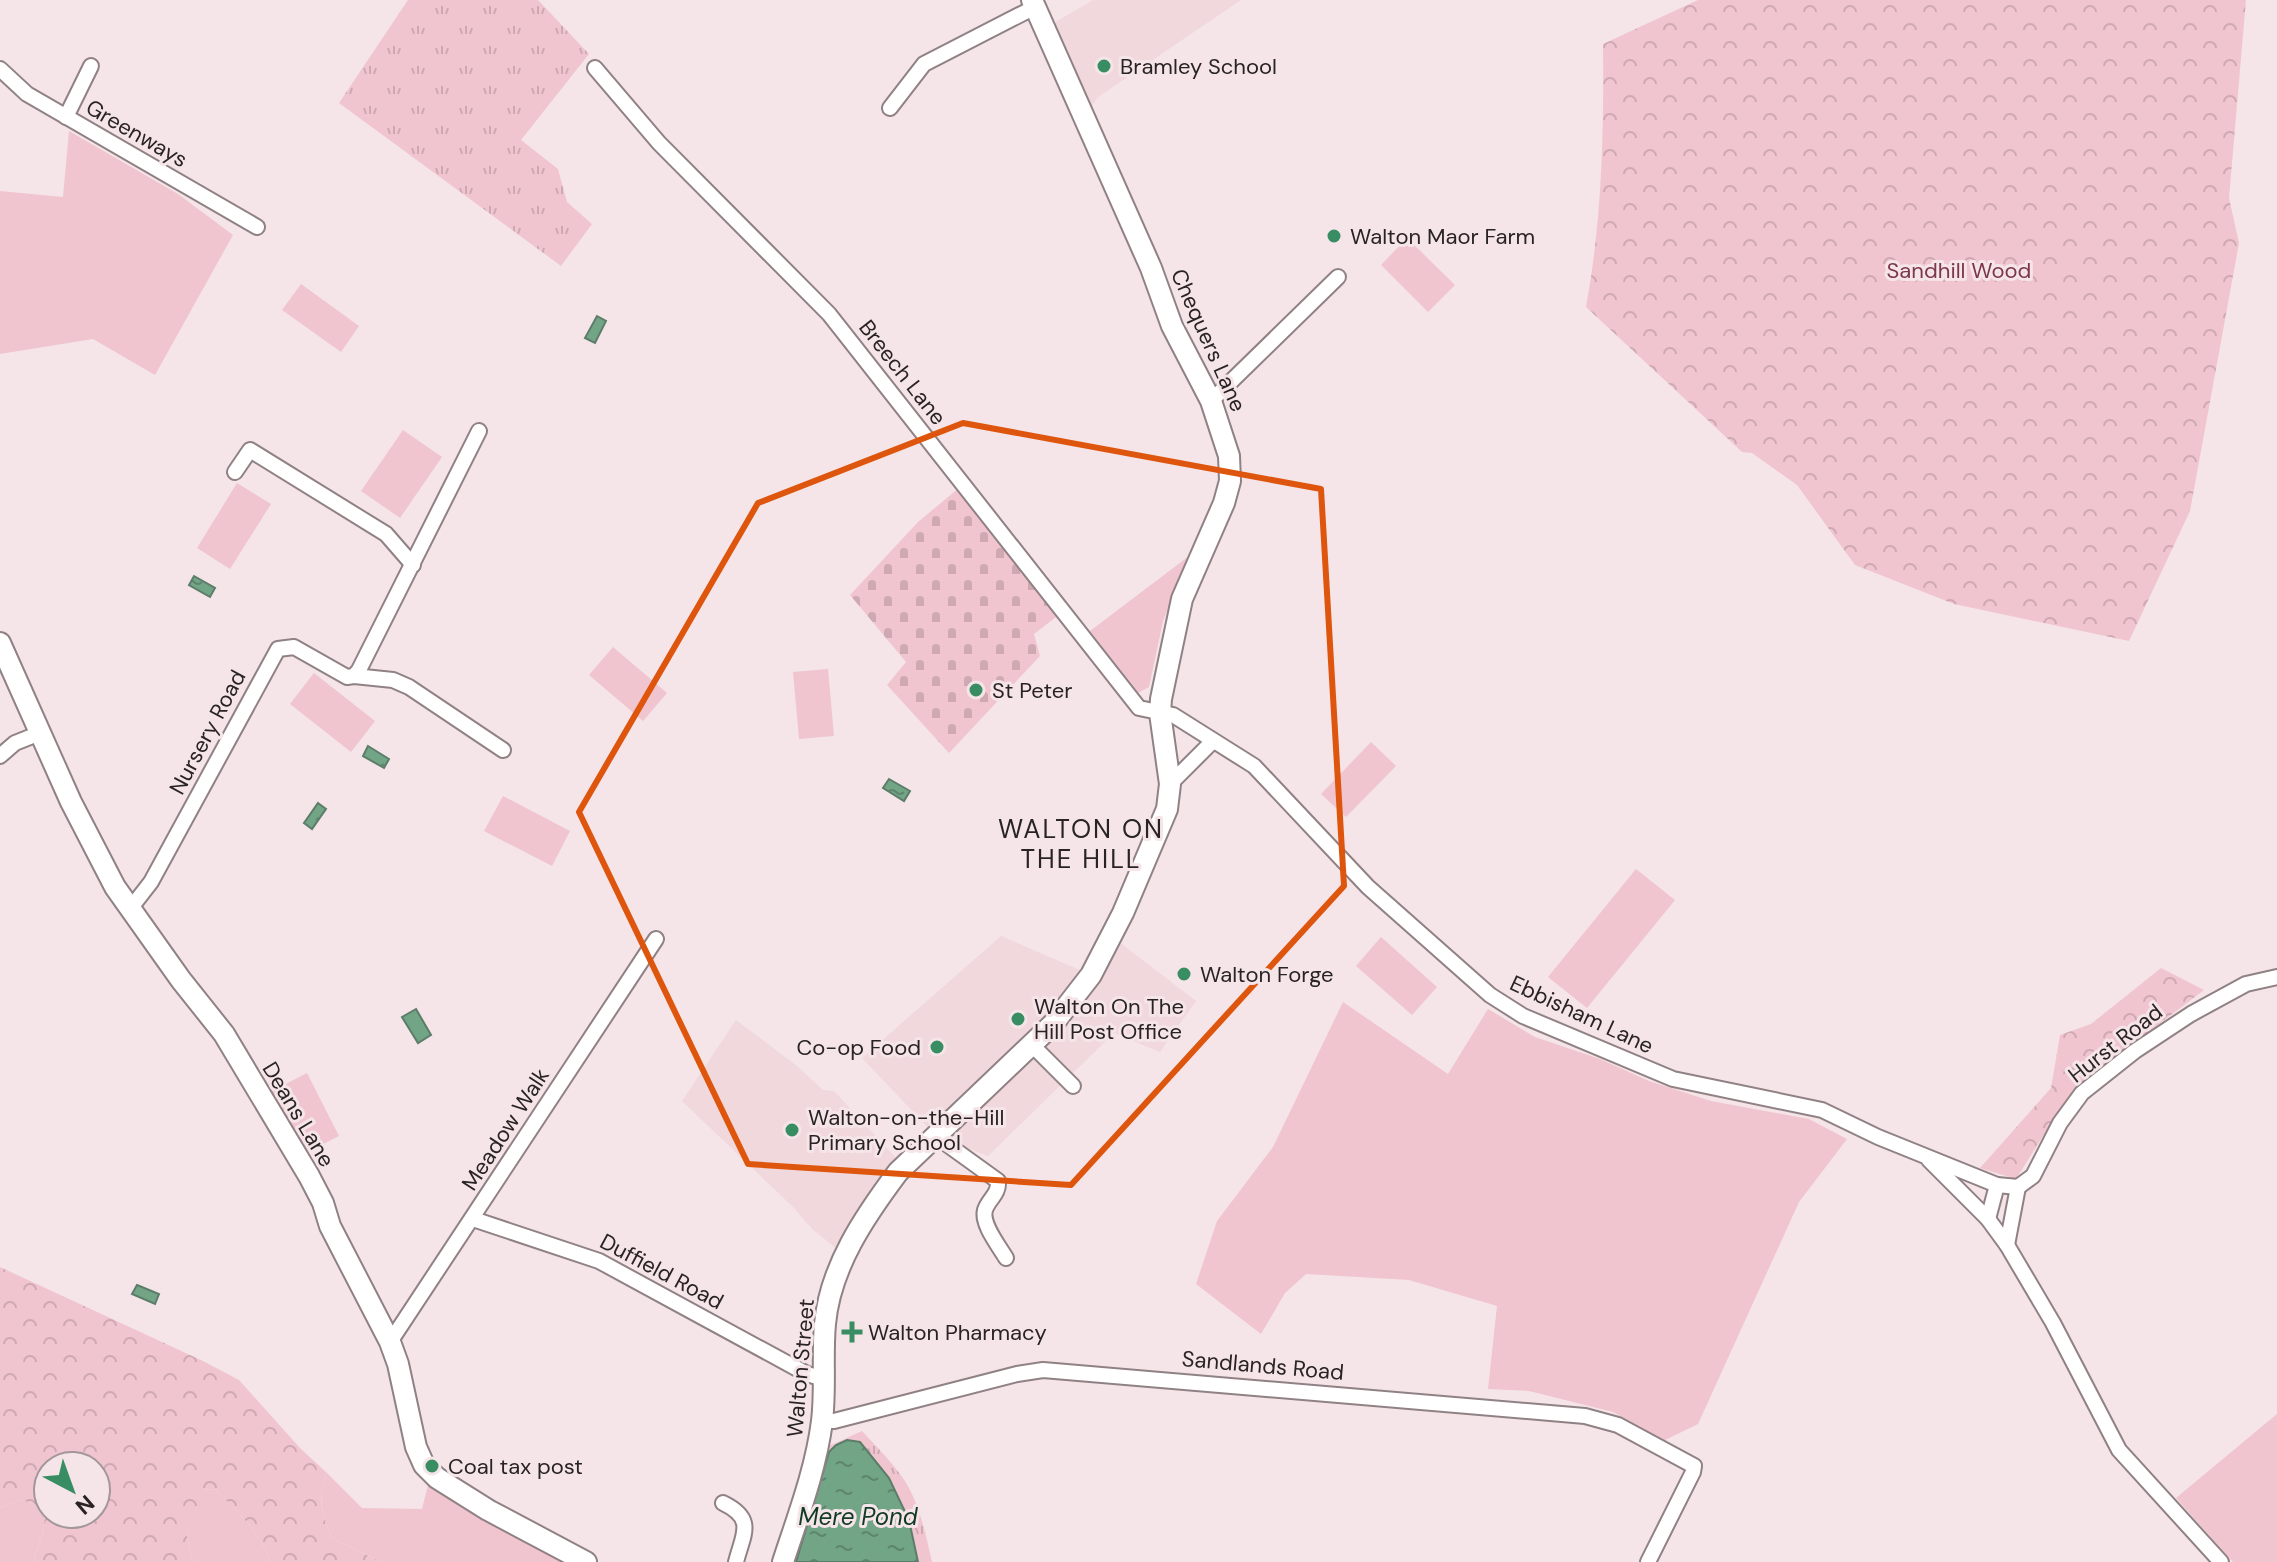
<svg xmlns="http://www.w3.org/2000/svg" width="2277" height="1562" viewBox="0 0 2277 1562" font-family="'DM Sans',sans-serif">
  <defs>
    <pattern id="forest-crowns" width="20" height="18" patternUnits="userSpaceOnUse" patternTransform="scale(2)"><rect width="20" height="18" fill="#f0c5cf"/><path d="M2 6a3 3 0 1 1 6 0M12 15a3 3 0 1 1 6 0" fill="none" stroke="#cea9b2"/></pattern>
    <pattern id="cemetery-stones" width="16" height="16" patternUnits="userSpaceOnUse" patternTransform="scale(2)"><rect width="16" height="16" fill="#f0c5cf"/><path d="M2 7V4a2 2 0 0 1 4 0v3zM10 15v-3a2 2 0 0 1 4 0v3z" fill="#cea9b2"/></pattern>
    <pattern id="park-tufts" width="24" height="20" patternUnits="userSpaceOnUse" patternTransform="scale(2)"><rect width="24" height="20" fill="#f0c5cf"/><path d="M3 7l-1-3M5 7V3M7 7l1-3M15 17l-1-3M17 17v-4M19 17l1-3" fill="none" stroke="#cea9b2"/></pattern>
    <pattern id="water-ripples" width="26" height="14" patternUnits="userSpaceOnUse" patternTransform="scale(2)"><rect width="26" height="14" fill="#72a486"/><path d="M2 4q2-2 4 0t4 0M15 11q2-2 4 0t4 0" fill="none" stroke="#5e856d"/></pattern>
  </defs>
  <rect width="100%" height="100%" fill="#f5e5e8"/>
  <g fill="#f1d8dd">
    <polygon points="1093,0 1241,0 1098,97 1086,114 1047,27"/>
    <polygon points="1110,935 1196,1001 1160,1052 1114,1033 988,1156 937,1137 862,1058 1001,936 1091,975"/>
    <polygon points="736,1020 797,1066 823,1090 834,1091 898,1160 838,1250 812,1229 794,1208 682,1101"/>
  </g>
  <g fill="#f0c5cf">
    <polygon points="69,131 178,194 233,235 155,375 93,339 0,354 0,191 63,197"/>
    <polygon points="1407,238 1455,285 1428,312 1381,265"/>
    <polygon points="301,284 359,326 341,352 282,310"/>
    <polygon points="403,430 442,457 400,518 361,491"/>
    <polygon points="237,483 271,504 230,569 197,548"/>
    <polygon points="1189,556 1163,621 1149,687 1138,693 1090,631"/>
    <polygon points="613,647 667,693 643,721 589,675"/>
    <polygon points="828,669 834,736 799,739 793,672"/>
    <polygon points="314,673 375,721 351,752 290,704"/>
    <polygon points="1371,742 1396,766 1346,817 1321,794"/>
    <polygon points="503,796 570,831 552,866 484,831"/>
    <polygon points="1636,869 1675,900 1587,1008 1548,977"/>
    <polygon points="1381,937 1437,987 1412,1015 1356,966"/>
    <polygon points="1343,1002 1448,1074 1488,1009 1535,1037 1600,1059 1649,1081 1711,1101 1809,1119 1847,1139 1799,1202 1698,1424 1665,1440 1613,1412 1529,1391 1488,1389 1497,1306 1409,1280 1306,1274 1285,1293 1261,1334 1196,1284 1217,1221 1273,1147"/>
    <polygon points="307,1073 339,1136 304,1154 272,1091"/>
    <polygon points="2277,1414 2277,1562 2233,1562 2176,1498"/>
    <path d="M327 1473 362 1508 422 1509 429 1481 497 1526 567 1562H381L332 1538C321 1513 317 1500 327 1473Z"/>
    <path d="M202 1489 216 1490C237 1512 261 1532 270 1562H193L187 1537Z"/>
    <polygon points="22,1500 45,1508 44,1528 33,1562 0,1562 0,1508"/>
  </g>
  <g fill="url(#forest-crowns)" fill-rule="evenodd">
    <path d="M1698 0H2246L2229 198 2239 243 2190 511 2129 641 1954 604 1855 565 1797 485 1752 453 1742 452 1586 307C1602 220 1604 133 1603 44Z"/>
    <polygon points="2161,968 2204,990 2093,1074 2050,1125 2016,1179 1980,1168 2051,1088 2060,1035 2091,1024"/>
    <path d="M0 1267 203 1361 239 1380 300 1448 327 1473C317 1500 321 1513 332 1538L381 1562H270C261 1532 237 1512 216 1490L203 1489 187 1537 193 1562H33L44 1528 45 1508 22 1500 0 1508ZM48 1466H96V1514H48Z"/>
  </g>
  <polygon fill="url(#cemetery-stones)" points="960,487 1060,614 1034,634 1040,656 949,753 887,685 906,662 850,595 918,522"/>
  <g fill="url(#park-tufts)">
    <polygon points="408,0 538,0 589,54 521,140 558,169 567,202 592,224 561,266 339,103"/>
    <path d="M862 1431C875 1445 889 1459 900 1474 919 1499 925 1532 932 1562H794L829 1446Z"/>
  </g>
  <g fill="url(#water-ripples)" stroke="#5c7d69" stroke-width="2">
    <polygon points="597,316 606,321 595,343 585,338"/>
    <polygon points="194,576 215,588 210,597 189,585"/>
    <polygon points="368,746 389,759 384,768 363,756"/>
    <polygon points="889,779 910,791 904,801 883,788"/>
    <polygon points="318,803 326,809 312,829 304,823"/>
    <polygon points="416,1009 431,1035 418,1043 402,1017"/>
    <polygon points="137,1285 159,1294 155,1304 132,1294"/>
    <polygon points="847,1440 860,1442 889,1478 909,1520 918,1562 796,1562 829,1452 836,1445"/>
  </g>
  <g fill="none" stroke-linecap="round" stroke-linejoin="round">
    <defs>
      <g id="street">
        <polyline points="595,68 659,143 829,314 1139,708 1173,715 1254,766 1368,887 1490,995 1523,1016 1673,1079 1822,1110 1878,1137 1997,1185 2018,1187"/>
        <polyline points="0,69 27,94 257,227"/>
        <polyline points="890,108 924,64 1035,7"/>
        <polyline points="66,117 91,66"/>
        <polyline points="1211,401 1338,277"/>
        <polyline points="235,472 250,450 386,534 413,565"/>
        <polyline points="354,676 393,680 409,687 503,750"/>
        <polyline points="0,756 15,743 40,733"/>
        <polyline points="1170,784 1213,741"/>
        <polyline points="130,909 151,882 278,649 294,647 347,677 354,676 359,670 479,431"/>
        <polyline points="1032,1045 1073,1086"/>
        <path d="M937 1137 998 1181C999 1195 989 1198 985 1210 981 1224 999 1246 1006 1258"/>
        <polyline points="1929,1160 1988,1219 2007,1245 2053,1323 2119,1450 2221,1562"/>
        <polyline points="2018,1187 2033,1176 2060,1123 2082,1093 2135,1051 2191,1014 2246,984 2277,977"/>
        <polyline points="473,1219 599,1261 807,1374 824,1379"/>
        <polyline points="1988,1219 1997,1185"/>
        <polyline points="2007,1245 2018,1187"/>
        <polyline points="390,1342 656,939"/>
        <polyline points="822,1421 834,1421 1017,1374 1043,1370 1585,1416 1618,1425 1694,1466 1693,1472 1648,1562"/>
        <path d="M723 1503C756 1519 743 1534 736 1562"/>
      </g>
      <g id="secondary">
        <polyline points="0,643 71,802 115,887 181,980 224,1034 309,1176 323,1203 330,1226 390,1342 398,1364 416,1447 424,1465 437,1478 488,1510 586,1562"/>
        <path d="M783 1562C798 1516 816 1469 822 1421 826 1389 822 1356 825 1324 830 1267 865 1216 898 1172L1053 1024 1091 975 1123 913 1167 809 1170 784 1160 713 1161 699 1182 599 1224 503 1230 481 1229 456 1211 401 1172 326 1151 268 1032 0"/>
      </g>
    </defs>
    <use href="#street" stroke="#908184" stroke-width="18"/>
    <use href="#secondary" stroke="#908184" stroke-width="24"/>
    <use href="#street" stroke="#fff" stroke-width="14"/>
    <use href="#secondary" stroke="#fff" stroke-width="20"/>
  </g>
  <path fill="none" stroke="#de560d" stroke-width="6" stroke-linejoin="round" d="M963 423 1321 489 1344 886 1071 1185 748 1164 579 812 758 503Z"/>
  <g fill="#388e62" stroke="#f5e5e8" stroke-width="3">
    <circle cx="1104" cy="66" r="8"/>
    <circle cx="1334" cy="236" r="8"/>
    <circle cx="976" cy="690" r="8"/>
    <circle cx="1184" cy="974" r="8"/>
    <circle cx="1018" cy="1019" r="8"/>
    <circle cx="937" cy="1047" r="8"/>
    <circle cx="792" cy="1130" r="8"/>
    <path d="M848 1320h8v8h8v8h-8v8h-8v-8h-8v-8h8z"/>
    <circle cx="432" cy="1466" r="8"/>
  </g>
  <g text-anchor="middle" stroke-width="6" stroke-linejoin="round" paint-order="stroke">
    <g font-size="22" fill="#292324" stroke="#f5e5e8" text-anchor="start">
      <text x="1120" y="74">Bramley School</text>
      <text x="1350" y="244">Walton Maor Farm</text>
      <text x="992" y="698">St Peter</text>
      <text x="1200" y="982">Walton Forge</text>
      <text x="1034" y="1014">Walton On The<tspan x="1034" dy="25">Hill Post Office</tspan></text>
      <text x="921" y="1055" text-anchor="end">Co-op Food</text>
      <text x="808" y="1125">Walton-on-the-Hill<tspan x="808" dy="25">Primary School</tspan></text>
      <text x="868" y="1340">Walton Pharmacy</text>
      <text x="448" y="1474">Coal tax post</text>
    </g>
    <g font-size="22" fill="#292324" stroke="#f5e5e8">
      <text transform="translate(137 133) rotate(30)" y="8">Greenways</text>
      <text transform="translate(1209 340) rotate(66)" y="8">Chequers Lane</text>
      <text transform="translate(903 372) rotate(52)" y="8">Breech Lane</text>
      <text transform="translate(207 732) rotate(-62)" y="8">Nursery Road</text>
      <text transform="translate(1582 1014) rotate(25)" y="8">Ebbisham Lane</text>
      <text transform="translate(2115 1043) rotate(-38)" y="8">Hurst Road</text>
      <text transform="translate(299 1114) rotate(59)" y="8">Deans Lane</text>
      <text transform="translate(505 1129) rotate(-57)" y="8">Meadow Walk</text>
      <text transform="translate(662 1271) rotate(28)" y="8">Duffield Road</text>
      <text transform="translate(1263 1365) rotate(5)" y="8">Sandlands Road</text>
      <text transform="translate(800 1368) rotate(-85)" y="8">Walton Street</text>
    </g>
    <g font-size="22" fill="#7c374c" stroke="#f5e5e8">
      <text x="1959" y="278">Sandhill Wood</text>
    </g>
    <g font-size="24" font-style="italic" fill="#123b26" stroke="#f5e5e8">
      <text x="858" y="1525">Mere Pond</text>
    </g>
    <g font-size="26" letter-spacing="2" fill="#292324" stroke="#f5e5e8">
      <text x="1081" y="838">WALTON ON<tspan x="1081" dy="30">THE HILL</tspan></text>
    </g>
  </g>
  <g transform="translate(72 1490) rotate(139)"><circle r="38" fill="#f5e5e8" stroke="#a3979a" stroke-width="2"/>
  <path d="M0-6L14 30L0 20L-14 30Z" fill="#388e62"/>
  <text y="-12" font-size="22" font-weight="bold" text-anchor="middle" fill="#292324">N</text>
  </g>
</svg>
